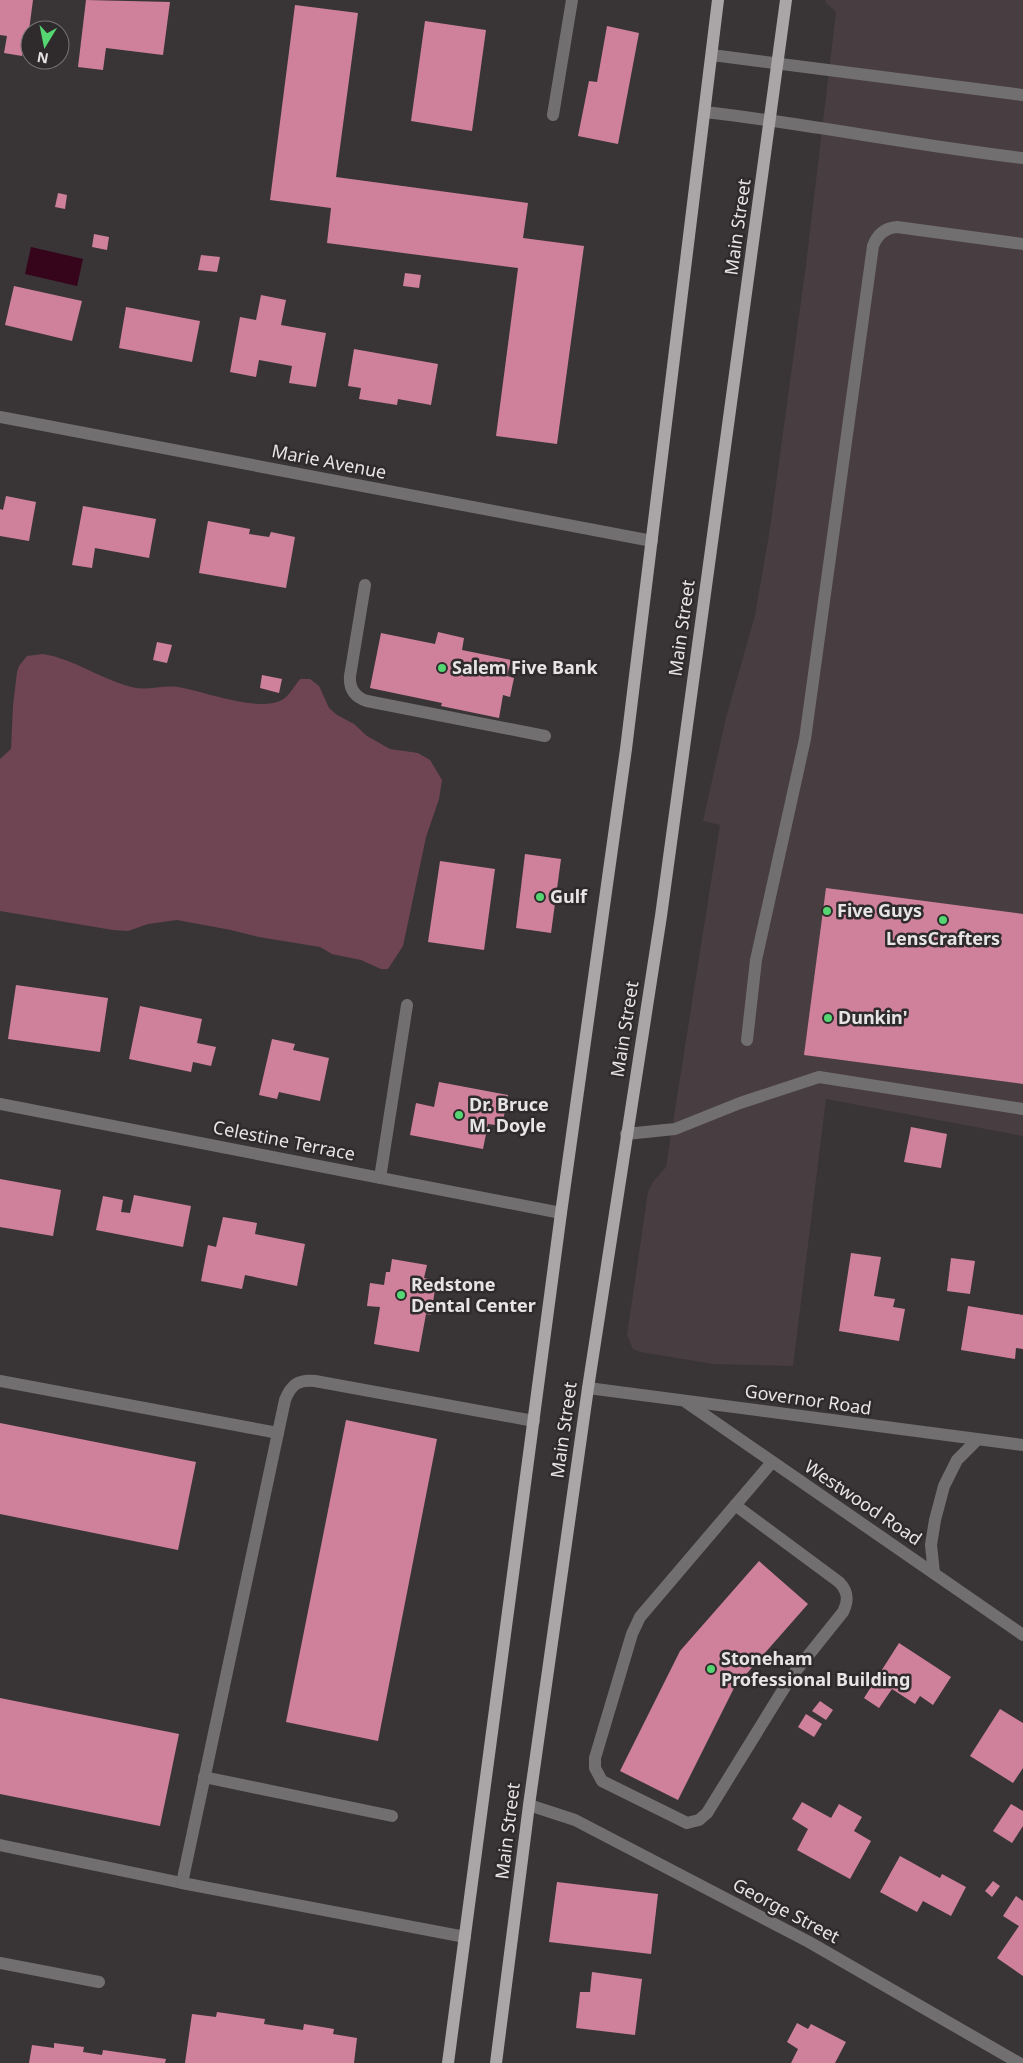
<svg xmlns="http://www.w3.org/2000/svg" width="1023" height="2063" viewBox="0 0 1023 2063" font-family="'Noto Sans',sans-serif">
  <rect width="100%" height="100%" fill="#393536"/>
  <polygon fill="#483d40" points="825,0 1023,0 1023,1136 826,1099 793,1366 713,1364 640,1352 633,1349 627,1335 648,1192 653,1182 666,1167 720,825 703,821 726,718 755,615 769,535 806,265 836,12 826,3"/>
  <path fill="#704553" d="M43 654C75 659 103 681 136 688 149 690 164 685 178 687 203 691 260 713 282 700 289 696 295 685 300 679H310L319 686 329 708 337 715 354 724 367 736 390 749 418 753 430 760 442 780 439 799 426 837 403 946 388 969H381L361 960 332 954 320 947 259 937 231 930 177 920 148 924 128 931 113 930 0 911V759L11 749 13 706 17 672 19 666 27 656Z"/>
  <polygon fill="#36041b" points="31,247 83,259 77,286 25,274"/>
  <g fill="#cf819c">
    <polygon points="0,0 33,0 28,38 25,38 22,56 4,53 7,36 0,35"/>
    <polygon points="86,0 170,2 163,55 106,48 103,70 78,67"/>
    <polygon points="295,5 358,13 336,177 528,203 523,238 584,246 557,444 496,436 518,268 327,243 331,208 270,200"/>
    <polygon points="425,21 486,30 472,131 411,121"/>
    <polygon points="607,26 639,33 618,144 578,136 589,81 597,82"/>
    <polygon points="58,193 67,195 65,209 55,207"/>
    <polygon points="94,234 109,237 107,250 92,247"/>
    <polygon points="201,255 220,257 217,272 198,270"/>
    <polygon points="405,273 421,275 419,288 403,286"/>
    <polygon points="14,286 82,301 72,341 5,325"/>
    <polygon points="261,295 286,300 281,325 326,333 316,387 289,383 292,366 259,360 256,377 230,372 240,317 256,320"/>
    <polygon points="126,307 200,321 192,362 119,348"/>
    <polygon points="354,349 438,364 431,405 398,399 397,405 359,399 361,388 348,386"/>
    <polygon points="6,496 36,502 29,541 0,536 0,509 3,510"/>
    <polygon points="83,506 156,519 149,558 95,548 92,568 72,565"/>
    <polygon points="208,521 250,529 249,534 269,537 271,532 295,537 286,588 199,573"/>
    <polygon points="438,632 464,638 462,650 511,660 507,676 514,678 510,697 503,695 499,718 441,706 442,703 370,688 381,633 435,644"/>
    <polygon points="157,642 172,645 167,663 153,660"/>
    <polygon points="262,675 282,679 279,693 260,688"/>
    <polygon points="525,854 561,859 551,933 516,928"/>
    <polygon points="440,861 495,869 484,950 428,942"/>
    <polygon points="826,888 1023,914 1023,1084 804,1055"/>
    <polygon points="16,985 108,998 100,1052 8,1039"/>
    <polygon points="140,1006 202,1019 197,1043 216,1047 211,1066 193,1062 191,1072 129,1059"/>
    <polygon points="272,1039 295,1044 293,1050 329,1058 320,1101 279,1092 277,1099 259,1095"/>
    <polygon points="439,1082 508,1095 502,1126 488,1124 483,1149 410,1135 416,1103 434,1107"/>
    <polygon points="911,1127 947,1134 941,1168 904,1162"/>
    <polygon points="0,1179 61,1190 53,1236 0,1227"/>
    <polygon points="134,1195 191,1206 183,1247 96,1230 103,1196 123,1200 121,1212 130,1213"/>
    <polygon points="223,1217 257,1223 255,1234 305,1244 297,1286 245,1275 242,1289 201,1281 208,1245 216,1247"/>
    <polygon points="851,1253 881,1257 874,1296 895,1299 893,1307 905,1309 899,1341 839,1331"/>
    <polygon points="951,1258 975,1261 970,1294 947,1291"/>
    <polygon points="392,1259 427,1265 424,1278 429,1279 428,1283 436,1283 431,1315 426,1314 419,1352 374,1344 380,1307 367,1306 370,1283 384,1285 386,1272 390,1272"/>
    <polygon points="968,1306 1023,1315 1023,1349 1016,1348 1015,1359 961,1350"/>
    <polygon points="346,1420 437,1439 378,1741 286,1722"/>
    <polygon points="0,1423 196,1462 178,1550 0,1514"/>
    <polygon points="759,1561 808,1604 734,1688 678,1800 620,1771 680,1651"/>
    <polygon points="899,1643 951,1677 933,1705 920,1696 915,1704 892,1689 879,1708 864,1698"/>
    <polygon points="0,1698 179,1734 160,1826 0,1794"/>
    <polygon points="820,1701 833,1710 826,1720 812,1711"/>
    <polygon points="1000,1709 1023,1723 1023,1768 1013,1783 970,1756"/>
    <polygon points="806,1714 822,1724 814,1737 798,1727"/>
    <polygon points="802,1802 831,1818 839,1804 862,1817 854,1831 871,1841 850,1879 797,1850 808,1829 792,1819"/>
    <polygon points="1011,1804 1023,1811 1023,1826 1012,1843 993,1831"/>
    <polygon points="900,1856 940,1878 942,1874 966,1887 951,1916 923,1901 917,1912 880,1892"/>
    <polygon points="993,1881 1000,1886 992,1897 985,1891"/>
    <polygon points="557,1882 658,1894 651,1954 549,1942"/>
    <polygon points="1016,1896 1023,1901 1023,1976 997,1958 1019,1926 1003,1916"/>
    <polygon points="592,1972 642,1979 635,2035 576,2028 580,1992 590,1992"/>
    <polygon points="217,2012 265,2019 264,2024 303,2030 304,2024 334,2029 333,2034 357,2038 354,2063 185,2063 192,2014 216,2017"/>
    <polygon points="797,2023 808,2029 811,2024 846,2042 835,2063 791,2063 798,2049 787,2042"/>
    <polygon points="54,2043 84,2047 83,2052 102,2055 103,2050 166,2059 165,2063 29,2063 32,2045 54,2048"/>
  </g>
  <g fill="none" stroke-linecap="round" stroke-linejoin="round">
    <g stroke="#716f6f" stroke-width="12">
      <polyline points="712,55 1023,95"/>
      <path d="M705 112C811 124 917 146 1023 158"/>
      <polyline points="553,115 572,0"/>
      <polyline points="0,417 652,541"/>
      <path d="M365 585 350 676C349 689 355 697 367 701L545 736"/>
      <path d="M747 1040 756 960 805 739 873 246C877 235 885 228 897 227L1023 244"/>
      <polyline points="0,1104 561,1213"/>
      <polyline points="626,1134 675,1129 740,1103 819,1077 1023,1109"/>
      <polyline points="380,1178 407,1005"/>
      <polyline points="0,1381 278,1433"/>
      <polyline points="588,1388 1023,1445"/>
      <polyline points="686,1402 1023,1635"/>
      <path d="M735 1505 839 1582C848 1591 849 1600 843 1612L791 1677 707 1813 699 1820 687 1823 602 1781 595 1768V1758L632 1634 640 1617 772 1462"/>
      <polyline points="934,1573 931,1545 935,1520 944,1486 957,1460 977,1440"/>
      <polyline points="204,1777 392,1816"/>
      <polyline points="529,1805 575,1820 809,1942 1019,2063"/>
      <path d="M0 1845 182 1883 285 1400C291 1385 298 1379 315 1381L534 1421"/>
      <polyline points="182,1883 465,1937"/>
      <polyline points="0,1963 99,1982"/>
    </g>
    <g stroke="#aaa6a7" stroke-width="12">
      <polyline points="448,2063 561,1213 626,749 718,0"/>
      <polyline points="496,2063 529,1805 588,1388 661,916 786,0"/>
    </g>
  </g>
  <g fill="#55d672" stroke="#2f2b2c" stroke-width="2">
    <circle cx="442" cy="668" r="5"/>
    <circle cx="540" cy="897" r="5"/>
    <circle cx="827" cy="911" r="5"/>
    <circle cx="943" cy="920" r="5"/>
    <circle cx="828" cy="1018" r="5"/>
    <circle cx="459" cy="1115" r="5"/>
    <circle cx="401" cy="1295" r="5"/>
    <circle cx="711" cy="1669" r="5"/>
  </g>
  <g text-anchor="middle" stroke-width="5" stroke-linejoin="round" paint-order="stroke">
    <g font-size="18" fill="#e7e4e5" stroke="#2f2b2c">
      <text transform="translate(738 227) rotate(-82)" y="6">Main Street</text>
      <text transform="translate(329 462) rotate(11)" y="6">Marie Avenue</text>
      <text transform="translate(682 628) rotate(-82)" y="6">Main Street</text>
      <text transform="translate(625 1029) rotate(-81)" y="6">Main Street</text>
      <text transform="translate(284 1141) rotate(11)" y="6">Celestine Terrace</text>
      <text transform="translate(808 1400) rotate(8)" y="6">Governor Road</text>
      <text transform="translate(564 1430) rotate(-82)" y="6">Main Street</text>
      <text transform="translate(863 1503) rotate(34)" y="6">Westwood Road</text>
      <text transform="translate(508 1831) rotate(-83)" y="6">Main Street</text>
      <text transform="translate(786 1911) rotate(28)" y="6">George Street</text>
    </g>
    <g font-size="18" font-weight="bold" fill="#e7e4e5" stroke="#2f2b2c" text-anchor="start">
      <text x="452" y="674">Salem Five Bank</text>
      <text x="550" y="903">Gulf</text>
      <text x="837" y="917">Five Guys</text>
      <text x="943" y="945" text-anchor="middle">LensCrafters</text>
      <text x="838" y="1024">Dunkin'</text>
      <text x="469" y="1111">Dr. Bruce<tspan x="469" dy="21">M. Doyle</tspan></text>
      <text x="411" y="1291">Redstone<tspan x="411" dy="21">Dental Center</tspan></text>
      <text x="721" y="1665">Stoneham<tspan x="721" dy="21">Professional Building</tspan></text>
    </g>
  </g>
  <g transform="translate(45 45) rotate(190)"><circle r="24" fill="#2f2b2c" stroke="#797576"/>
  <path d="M0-4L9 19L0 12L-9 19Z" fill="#55d672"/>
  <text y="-8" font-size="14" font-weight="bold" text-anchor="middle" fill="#e7e4e5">N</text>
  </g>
</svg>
